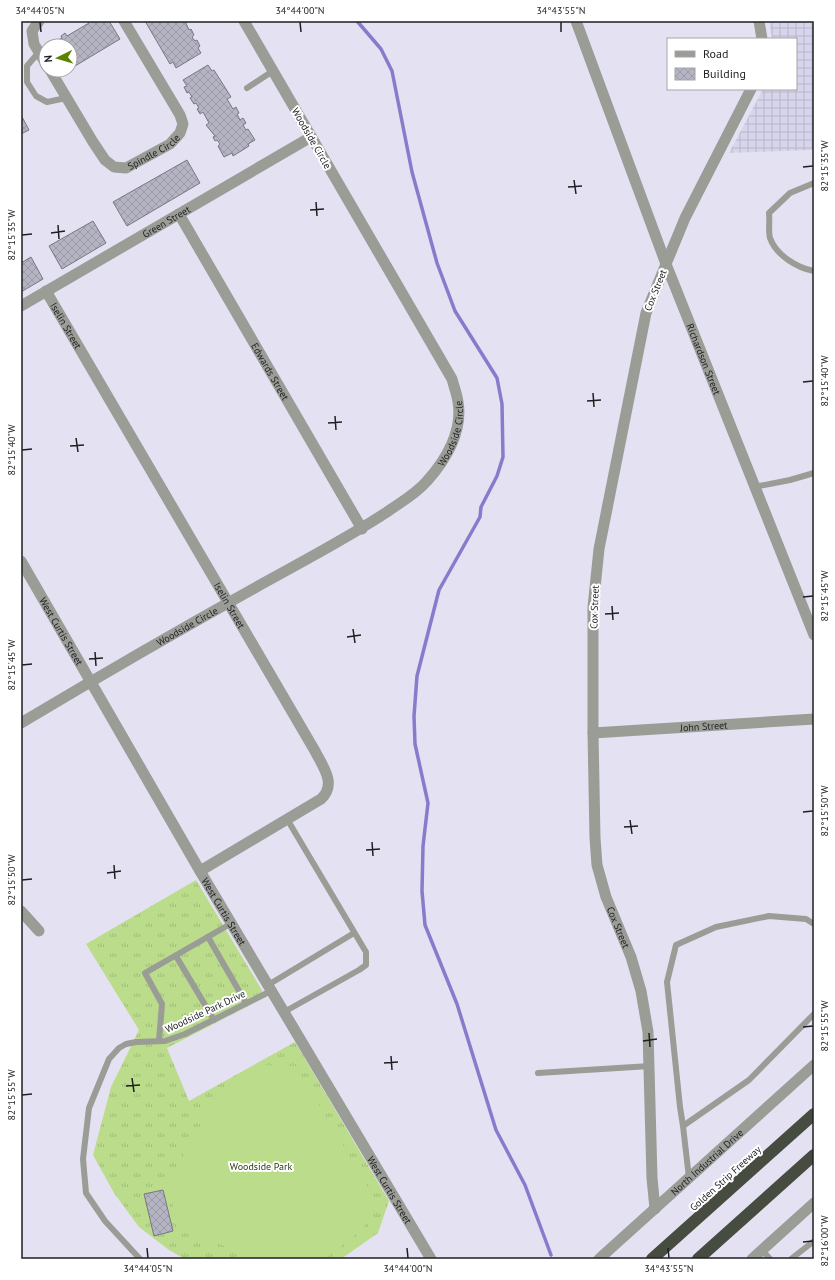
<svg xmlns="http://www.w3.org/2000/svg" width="835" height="1280" viewBox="0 0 835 1280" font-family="'PT Sans',sans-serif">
  <defs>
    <pattern id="industrial-grid" width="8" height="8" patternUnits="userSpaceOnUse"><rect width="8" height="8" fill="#d7d5eb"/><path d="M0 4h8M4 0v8" fill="none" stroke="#b8b6c9"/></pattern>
    <pattern id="grass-tufts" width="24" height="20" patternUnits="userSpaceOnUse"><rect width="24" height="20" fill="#badc8b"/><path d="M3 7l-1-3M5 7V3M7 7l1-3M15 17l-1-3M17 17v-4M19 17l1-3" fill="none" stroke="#9fbc78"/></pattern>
    <pattern id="building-cross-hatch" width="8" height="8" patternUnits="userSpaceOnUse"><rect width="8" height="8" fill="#b5b4c3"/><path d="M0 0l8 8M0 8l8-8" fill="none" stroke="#9b9aa7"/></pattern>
  </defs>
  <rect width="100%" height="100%" fill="#e4e2f2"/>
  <polygon fill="url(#industrial-grid)" points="769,21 814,21 814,150 729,153 763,89 796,89 796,39 772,39"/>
  <polygon fill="url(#grass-tufts)" points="196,880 266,997 167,1048 189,1101 295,1042 389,1201 378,1233 341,1259 185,1259 169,1250 139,1227 114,1193 93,1155 111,1087 139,1030 86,944"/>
  <polygon fill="#badc8b" points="265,1065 296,1066 373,1195 364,1228 325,1259 250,1259 176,1222 169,1181 214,1100 236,1079"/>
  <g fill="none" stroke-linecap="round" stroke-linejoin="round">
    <polyline stroke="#887bcb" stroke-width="3.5" points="357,21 381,49 392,71 412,172 437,263 455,311 497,378 502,404 503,457 497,476 481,507 480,517 439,590 417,676 414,716 415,744 428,803 423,846 422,891 425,925 457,1004 496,1130 525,1185 551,1255"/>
  </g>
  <g fill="url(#building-cross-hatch)" stroke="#787785">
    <polygon points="88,21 109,21 120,39 70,69 70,46 52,46 51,44 62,38 61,36 65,33 67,36 89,23"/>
    <polygon points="145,21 185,21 189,30 191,29 194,35 192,37 195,41 197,40 200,46 198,48 201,53 176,68 173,62 170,64"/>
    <polygon points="208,65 212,71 214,70 231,97 227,99 233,109 236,107 239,113 237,114 240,120 243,118 246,123 243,125 246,130 248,129 255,140 248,144 249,146 233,156 232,153 224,157 218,146 220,144 217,140 215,141 213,137 215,136 206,125 209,123 203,112 200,114 197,109 199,108 196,103 194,104 190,98 192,97 189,92 187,93 184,87 187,86 183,80"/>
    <polygon points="21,115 29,130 21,134"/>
    <polygon points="187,160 200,183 127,226 113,202"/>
    <polygon points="93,221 106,243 62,269 49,246"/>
    <polygon points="31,257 43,279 21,292 21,263"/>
    <polygon points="163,1190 173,1231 154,1236 144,1194"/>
  </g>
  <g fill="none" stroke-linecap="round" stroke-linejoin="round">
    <g stroke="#9a9c96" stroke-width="6">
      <polyline points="39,52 27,66 27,82 36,96 47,102 66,98"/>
      <polyline points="247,88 273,71"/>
      <path d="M814 183 790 193 769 213C770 220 768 231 770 238 776 255 797 268 814 271"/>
      <polyline points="754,487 790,480 814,473"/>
      <polyline points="208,937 246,1003"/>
      <polyline points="176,956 214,1020"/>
      <polyline points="268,985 354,933"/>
      <polyline points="284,1012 359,970 366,965 366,952 287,819"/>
      <polyline points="159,1041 162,1004 145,973 232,923"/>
      <polyline points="538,1073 650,1066"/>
      <polyline points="683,1126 749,1080 814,1014"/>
      <polyline points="689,1178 683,1126 680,1107 667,982 676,945 716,927 769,916 806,919 814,924"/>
      <polyline points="762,1250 770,1259"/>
      <polyline points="140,1259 105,1221 86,1193 83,1159 89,1108 109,1059 119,1048 126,1044 136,1042 165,1041 185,1034 271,991"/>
      <polyline points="791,1259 814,1241"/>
    </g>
    <g stroke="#9a9c96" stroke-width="11">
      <polyline points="39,21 32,31 34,44 46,64"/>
      <path id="s1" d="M576 21 666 264 646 313 599 549 593 607V733L595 838 597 865 606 897 631 957 641 991 648 1032 652 1178 655 1209"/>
      <polyline points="759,21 762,39"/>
      <path id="s2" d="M50 70 93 142 105 160 114 167 126 168 170 144 180 133 183 124 180 115 124 21"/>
      <path id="s3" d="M751 89 685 218 666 264 814 635"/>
      <path id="s4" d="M179 214 362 529"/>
      <path id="s5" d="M46 291 315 751C323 767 337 784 321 799L200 871"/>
      <path id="s6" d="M21 306 311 137"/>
      <path id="s7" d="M21 723C103 674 186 626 269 580 309 558 349 537 387 512 401 502 416 494 427 481 446 460 463 431 458 402 457 394 454 387 452 379L244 21"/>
      <path id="s8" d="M593 733 814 719"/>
      <polyline points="21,911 39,931"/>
    </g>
    <g stroke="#9a9c96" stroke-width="11">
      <path id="s9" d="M21 561 200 871 431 1259"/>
      <path id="s10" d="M599 1259 814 1065"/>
      <polyline points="752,1259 814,1203"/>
    </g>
    <g stroke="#474c40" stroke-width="12">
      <polyline points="652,1259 814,1114"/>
      <polyline points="698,1259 814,1155"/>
    </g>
  </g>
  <path fill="none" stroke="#1e1e23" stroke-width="1.5" d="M40 22 41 32M300 22 301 32M561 22V32M803 167 813 166M574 180 576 194M568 187 582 186M316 202 317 216M310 210 324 209M58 225 59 239M51 233 65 231M22 235 32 234M803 382 813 381M593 393 594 407M587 401 601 400M335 416 336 430M328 423 342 422M76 438 78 452M70 446 84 445M22 450 32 449M803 597 813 596M612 606 613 620M605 614 619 613M353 629 355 643M347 637 361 635M95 652 96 666M89 659 103 658M22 665 32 664M803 812 813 811M630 820 632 834M624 827 638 826M372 842 373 856M366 850 380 849M114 865 115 879M107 873 121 871M22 880 32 879M803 1027 813 1026M649 1033 650 1047M643 1041 657 1039M391 1056 392 1070M384 1063 398 1062M132 1078 134 1092M126 1086 140 1085M22 1095 32 1094M803 1242 813 1241M147 1248 148 1258M407 1248 408 1258M668 1248 669 1258"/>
  <g text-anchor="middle" stroke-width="4" stroke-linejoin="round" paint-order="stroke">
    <g font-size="10" fill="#1e1e23" stroke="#fff">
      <text transform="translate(312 138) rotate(60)" y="4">Woodside Circle</text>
      <text dy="4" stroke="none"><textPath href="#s2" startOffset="161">Spindle Circle</textPath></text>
      <text dy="4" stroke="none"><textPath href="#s6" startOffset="168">Green Street</textPath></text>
      <text transform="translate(655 290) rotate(-68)" y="4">Cox Street</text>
      <text dy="4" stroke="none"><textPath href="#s5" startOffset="40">Iselin Street</textPath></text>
      <text dy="4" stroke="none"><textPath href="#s3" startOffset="297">Richardson Street</textPath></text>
      <text dy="4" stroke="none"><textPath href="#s4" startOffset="182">Edwards Street</textPath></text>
      <text dy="4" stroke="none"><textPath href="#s7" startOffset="528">Woodside Circle</textPath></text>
      <text dy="4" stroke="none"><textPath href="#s5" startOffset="364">Iselin Street</textPath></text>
      <text transform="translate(594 607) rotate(-88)" y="4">Cox Street</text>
      <text dy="4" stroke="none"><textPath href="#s7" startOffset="192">Woodside Circle</textPath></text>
      <text dy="4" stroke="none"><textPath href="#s9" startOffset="81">West Curtis Street</textPath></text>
      <text dy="4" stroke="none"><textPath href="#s8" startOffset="111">John Street</textPath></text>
      <text dy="4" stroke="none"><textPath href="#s9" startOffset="405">West Curtis Street</textPath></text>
      <text dy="4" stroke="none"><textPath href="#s1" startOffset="935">Cox Street</textPath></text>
      <text transform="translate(205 1011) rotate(-25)" y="4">Woodside Park Drive</text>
      <text dy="4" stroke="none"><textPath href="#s10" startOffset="145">North Industrial Drive</textPath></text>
      <text transform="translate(725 1178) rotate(-42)" y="4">Golden Strip Freeway</text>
      <text dy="4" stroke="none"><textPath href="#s9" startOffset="729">West Curtis Street</textPath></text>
    </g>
    <g font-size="10" fill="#293714" stroke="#fff">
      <text x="261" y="1170">Woodside Park</text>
    </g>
  </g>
  <rect width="835" height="1280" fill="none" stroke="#ffffff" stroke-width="44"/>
  <rect x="667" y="38" width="130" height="52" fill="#ffffff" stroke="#a5a5a7"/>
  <rect x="675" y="51" width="20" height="6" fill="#9a9c96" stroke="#a5a5a7"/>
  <text x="703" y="58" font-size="12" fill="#1e1e23">Road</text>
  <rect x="675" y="68" width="20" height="12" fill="url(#building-cross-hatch)" stroke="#a5a5a7"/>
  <text x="703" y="78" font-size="12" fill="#1e1e23">Building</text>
  <g transform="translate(58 58) rotate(265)"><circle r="19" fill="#ffffff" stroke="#a5a5a7"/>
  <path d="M0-3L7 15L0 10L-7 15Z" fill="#5d8200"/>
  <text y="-6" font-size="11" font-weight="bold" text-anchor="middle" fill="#1e1e23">N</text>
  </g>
  <rect x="22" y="22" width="791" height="1236" fill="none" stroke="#1e1e23" stroke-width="1.5"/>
  <g font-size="10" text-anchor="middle" fill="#1e1e23">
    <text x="40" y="14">34°44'05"N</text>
    <text x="300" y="14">34°44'00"N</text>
    <text x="561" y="14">34°43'55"N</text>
    <text transform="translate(824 166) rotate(-90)" y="4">82°15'35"W</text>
    <text transform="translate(11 235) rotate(-90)" y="4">82°15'35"W</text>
    <text transform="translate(824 381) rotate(-90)" y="4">82°15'40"W</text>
    <text transform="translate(11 450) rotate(-90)" y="4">82°15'40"W</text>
    <text transform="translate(824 596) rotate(-90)" y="4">82°15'45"W</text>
    <text transform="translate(11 665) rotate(-90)" y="4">82°15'45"W</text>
    <text transform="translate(824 811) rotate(-90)" y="4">82°15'50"W</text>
    <text transform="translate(11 880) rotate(-90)" y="4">82°15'50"W</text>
    <text transform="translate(824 1026) rotate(-90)" y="4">82°15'55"W</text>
    <text transform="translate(11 1095) rotate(-90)" y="4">82°15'55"W</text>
    <text transform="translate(824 1241) rotate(-90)" y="4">82°16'00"W</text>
    <text x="148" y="1272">34°44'05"N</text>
    <text x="408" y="1272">34°44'00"N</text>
    <text x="669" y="1272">34°43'55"N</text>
  </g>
</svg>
